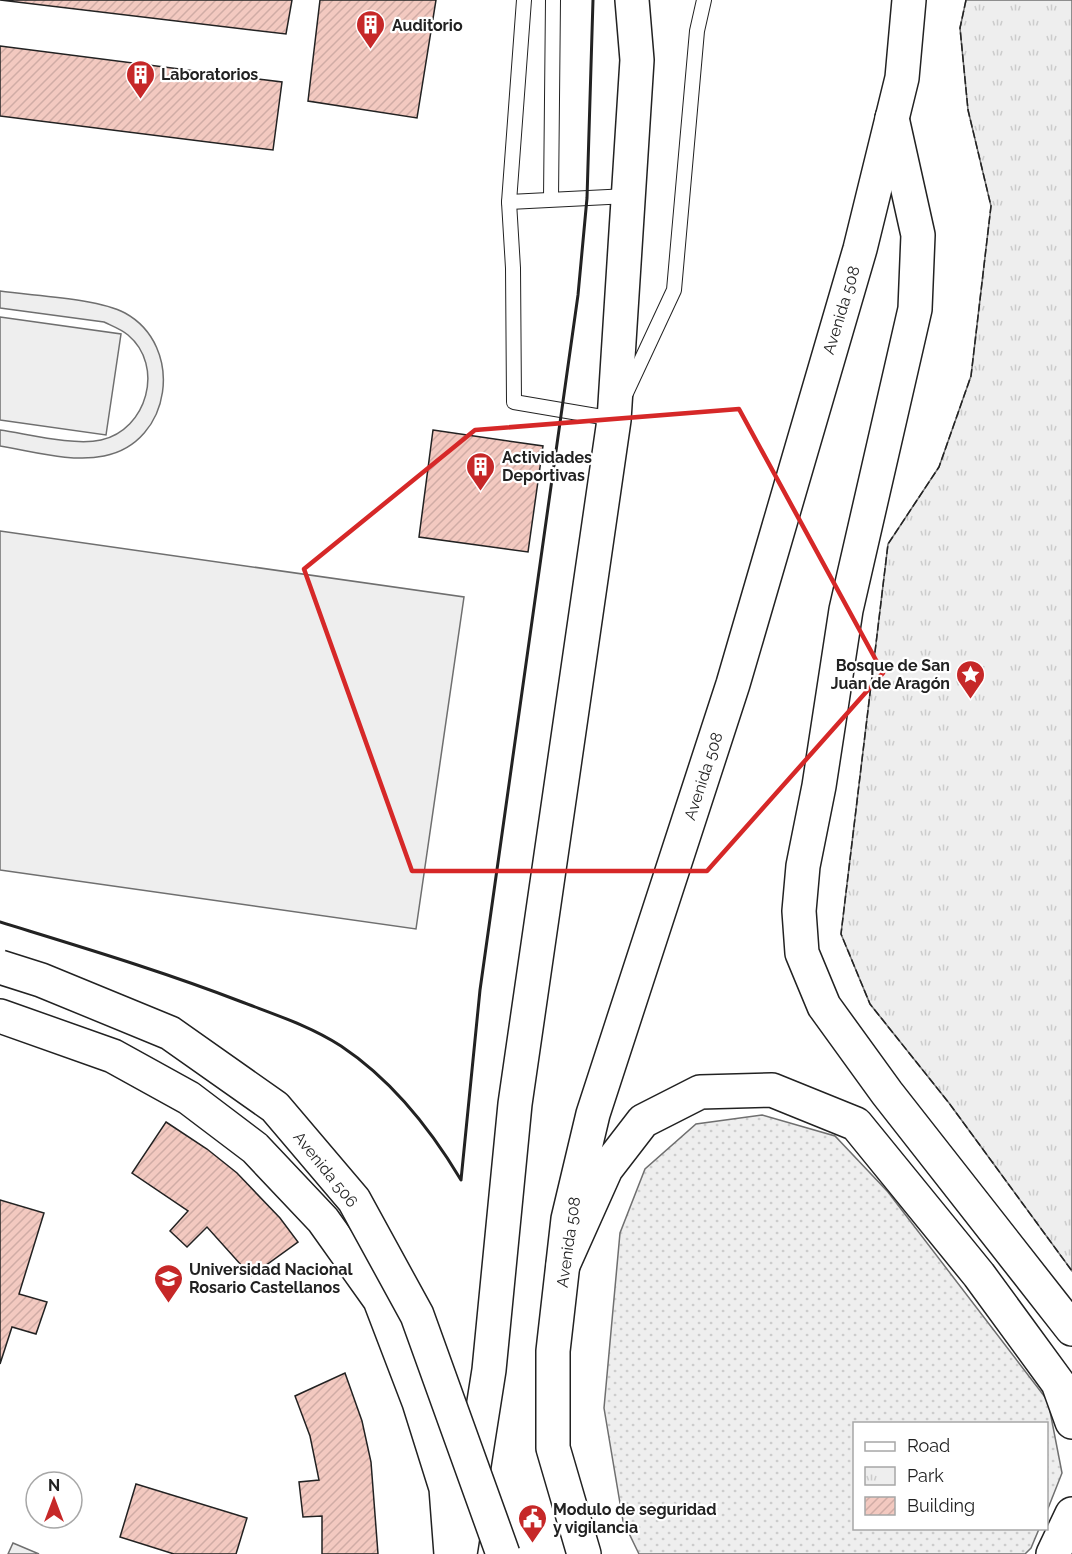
<svg xmlns="http://www.w3.org/2000/svg" width="1072" height="1554" viewBox="0 0 1072 1554" font-family="Raleway,sans-serif">
  <defs>
    <pattern id="grass-dots" width="8" height="8" patternUnits="userSpaceOnUse" patternTransform="scale(1.5)"><rect width="8" height="8" fill="#eee"/><path d="M2 2h.1M6 6h.1" fill="none" stroke="#ccc" stroke-width="1.8" stroke-linecap="round"/></pattern>
    <pattern id="park-tufts" width="24" height="20" patternUnits="userSpaceOnUse" patternTransform="scale(1.5)"><rect width="24" height="20" fill="#eee"/><path d="M3 7l-1-3M5 7V3M7 7l1-3M15 17l-1-3M17 17v-4M19 17l1-3" fill="none" stroke="#ccc"/></pattern>
    <pattern id="building-hatch" width="6" height="6" patternUnits="userSpaceOnUse" patternTransform="scale(1.5)"><rect width="6" height="6" fill="#f3c9c0"/><path d="M-1 1l2-2M0 6l6-6M5 7l2-2" fill="none" stroke="#d0aca5"/></pattern>
  </defs>
  <rect width="100%" height="100%" fill="#fff"/>
  <polygon fill="url(#grass-dots)" stroke="#6f6f6f" stroke-width="1.5" points="762,1115 835,1136 888,1192 1048,1401 1062,1473 1047,1511 1046,1424 854,1424 854,1528 1039,1529 1031,1548 1025,1554 639,1554 623,1521 604,1408 620,1233 645,1169 696,1124"/>
  <polygon fill="url(#park-tufts)" stroke="#6f6f6f" stroke-width="1.5" points="966,0 1072,0 1072,1271 949,1103 870,1004 841,934 888,544 939,467 971,376 991,206 968,110 960,28"/>
  <g fill="#eee" stroke="#6f6f6f" stroke-width="1.5">
    <path d="M0 291C33 296 97 298 125 313 185 346 172 443 104 456 72 463 32 451 0 446V430C28 434 74 446 101 440 147 430 165 366 128 335 121 329 112 326 104 322L0 308Z"/>
    <polygon points="0,317 121,334 106,435 0,420"/>
    <polygon points="0,531 464,597 416,929 0,870"/>
    <polygon points="13,1543 39,1554 8,1554"/>
  </g>
  <g fill="url(#building-hatch)" stroke="#222" stroke-width="1.5">
    <polygon points="0,0 292,0 286,34"/>
    <polygon points="320,0 436,0 417,118 308,101"/>
    <polygon points="0,46 282,82 273,150 0,116"/>
    <polygon points="433,430 543,446 528,552 419,537"/>
    <polygon points="166,1122 207,1149 237,1173 280,1218 298,1242 251,1276 207,1227 187,1247 170,1231 188,1211 132,1173"/>
    <polygon points="0,1200 44,1213 19,1294 47,1302 36,1334 12,1327 0,1364"/>
    <polygon points="345,1373 362,1421 371,1462 378,1554 322,1554 322,1516 303,1517 299,1482 319,1480 310,1436 295,1396"/>
    <polygon points="136,1484 247,1518 236,1554 174,1554 120,1537"/>
  </g>
  <g fill="none" stroke-linecap="round" stroke-linejoin="round">
    <defs>
      <g id="service">
        <polyline points="524,0 509,202 513,268 514,402 614,419"/>
        <polyline points="551,198 553,0"/>
        <polyline points="509,202 628,196"/>
        <polyline points="626,393 674,290 697,31 704,0"/>
      </g>
      <polyline id="tertiary" points="460,1554 489,1370 515,1104 614,420 637,60 632,0"/>
      <g id="primary">
        <polyline points="0,1016 113,1056 189,1098 255,1148 323,1220 380,1300 419,1402 446,1488 451,1554"/>
        <polyline points="584,1554 553,1448 553,1351 568,1219 593,1114 733,684 860,249 902,78 909,0"/>
      </g>
      <g id="trunk">
        <polyline points="892,118 918,235 915,309 846,610 819,786 803,866 799,911 802,953 824,1006 887,1093 1072,1329"/>
        <polyline points="563,1265 606,1169 643,1121 700,1092 772,1090 856,1124 979,1275 1058,1383 1072,1422"/>
        <polyline points="1053,1554 1072,1514"/>
      </g>
    </defs>
    <use href="#service" stroke="#222" stroke-width="16"/>
    <use href="#tertiary" stroke="#222" stroke-width="36"/>
    <use href="#primary" stroke="#222" stroke-width="36"/>
    <use href="#trunk" stroke="#222" stroke-width="36"/>
    <use href="#service" stroke="#fff" stroke-width="14"/>
    <use href="#tertiary" stroke="#fff" stroke-width="33"/>
    <use href="#primary" stroke="#fff" stroke-width="33"/>
    <use href="#trunk" stroke="#fff" stroke-width="33"/>
    <defs>
      <polyline id="primary-bridge" points="0,967 41,980 170,1033 275,1107 354,1200 417,1315 503,1554"/>
    </defs>
    <use href="#primary-bridge" stroke="#222" stroke-width="36" stroke-linecap="butt"/>
    <use href="#primary-bridge" stroke="#fff" stroke-width="33"/>
    <polyline stroke="#222" stroke-width="1.5" stroke-dasharray="8 3" stroke-linecap="butt" points="966,0 960,28 968,110 991,206 971,376 939,467 888,544 841,934 870,1004 949,1103 1072,1271"/>
    <path stroke="#222" stroke-width="3" d="M0 922C81 947 162 971 242 1002 276 1015 310 1026 341 1046 392 1080 430 1128 461 1180L480 990 578 295 587 198 593 0"/>
  </g>
  <path fill="none" stroke="#d62828" stroke-width="4.5" stroke-linejoin="round" d="M739 409 883 673 707 871H412L304 569 475 430Z"/>
  <defs>
    <symbol id="building-pin" viewBox="-11 -11 22 30"><path d="M0 17L-7.5 6A9.5 9.5 0 1 1 7.5 6Z" fill="#c62828" stroke="#fff"/><path d="M-4-6H4V6H1V3H-1V6H-4ZM-2.5-4.3h1.7v1.8h-1.7ZM.8-4.3h1.7v1.8H.8ZM-2.5-1h1.7V.8h-1.7ZM.8-1h1.7V.8H.8Z" fill="#fff"/></symbol>
    <symbol id="sight-pin" viewBox="-11 -11 22 30"><path d="M0 17L-7.5 6A9.5 9.5 0 1 1 7.5 6Z" fill="#c62828" stroke="#fff"/><path d="M0-6L1.8-2.2L6-1.7L2.9 1.2L3.7 5.4L0 3.3L-3.7 5.4L-2.9 1.2L-6-1.7L-1.8-2.2Z" fill="#fff"/></symbol>
    <symbol id="university-pin" viewBox="-11 -11 22 30"><path d="M0 17L-7.5 6A9.5 9.5 0 1 1 7.5 6Z" fill="#c62828" stroke="#fff"/><path d="M0-5L7-2L0 1L-7-2ZM-4 1L0 2.5L4 1V4Q0 6-4 4Z" fill="#fff"/></symbol>
    <symbol id="civic-pin" viewBox="-11 -11 22 30"><path d="M0 17L-7.5 6A9.5 9.5 0 1 1 7.5 6Z" fill="#c62828" stroke="#fff"/><path d="M-.6-6.5H3V-4.5H.6V-3L4-1V1h2V6H-6V1h2V-1L-.6-3ZM-1.2 2.5V6h2.4V2.5Z" fill="#fff"/></symbol>
  </defs>
  <g fill-rule="evenodd">
    <use href="#building-pin" x="354" y="8" width="33" height="45"/>
    <use href="#building-pin" x="124" y="58" width="33" height="45"/>
    <use href="#building-pin" x="464" y="450" width="33" height="45"/>
    <use href="#sight-pin" x="954" y="658" width="33" height="45"/>
    <use href="#university-pin" x="152" y="1262" width="33" height="45"/>
    <use href="#civic-pin" x="516" y="1502" width="33" height="45"/>
  </g>
  <g text-anchor="middle" stroke-width="4.5" stroke-linejoin="round" paint-order="stroke">
    <g font-size="16" font-weight="bold" fill="#222" stroke="#fff" text-anchor="start">
      <text x="392" y="31">Auditorio</text>
      <text x="161" y="80">Laboratorios</text>
      <text x="502" y="463">Actividades<tspan x="502" dy="18">Deportivas</tspan></text>
      <text x="950" y="671" text-anchor="end">Bosque de San<tspan x="950" dy="18">Juan de Aragón</tspan></text>
      <text x="189" y="1275">Universidad Nacional<tspan x="189" dy="18">Rosario Castellanos</tspan></text>
      <text x="553" y="1515">Modulo de seguridad<tspan x="553" dy="18">y vigilancia</tspan></text>
    </g>
    <g font-size="16" fill="#222" stroke="#fff">
      <text transform="translate(841 310) rotate(-73)" y="6">Avenida 508</text>
      <text transform="translate(703 776) rotate(-72)" y="6">Avenida 508</text>
      <text transform="translate(326 1169) rotate(51)" y="6">Avenida 506</text>
      <text transform="translate(568 1242) rotate(-82)" y="6">Avenida 508</text>
    </g>
  </g>
  <rect x="853" y="1422" width="195" height="108" fill="#ffffff" stroke="#a7a7a7" stroke-width="1.5"/>
  <rect x="865" y="1442" width="30" height="9" fill="#ffffff" stroke="#a7a7a7" stroke-width="1.5"/>
  <text x="907" y="1452" font-size="18" fill="#222222">Road</text>
  <rect x="865" y="1467" width="30" height="18" fill="url(#park-tufts)" stroke="#a7a7a7" stroke-width="1.5"/>
  <text x="907" y="1482" font-size="18" fill="#222222">Park</text>
  <rect x="865" y="1497" width="30" height="18" fill="url(#building-hatch)" stroke="#a7a7a7" stroke-width="1.5"/>
  <text x="907" y="1512" font-size="18" fill="#222222">Building</text>
  <g transform="translate(54 1500)"><circle r="28" fill="#ffffff" stroke="#a7a7a7" stroke-width="1.5"/>
  <path d="M0-4.5L10 22L0 15L-10 22Z" fill="#c62828"/>
  <text y="-9" font-size="16" font-weight="bold" text-anchor="middle" fill="#222222">N</text>
  </g>
</svg>
